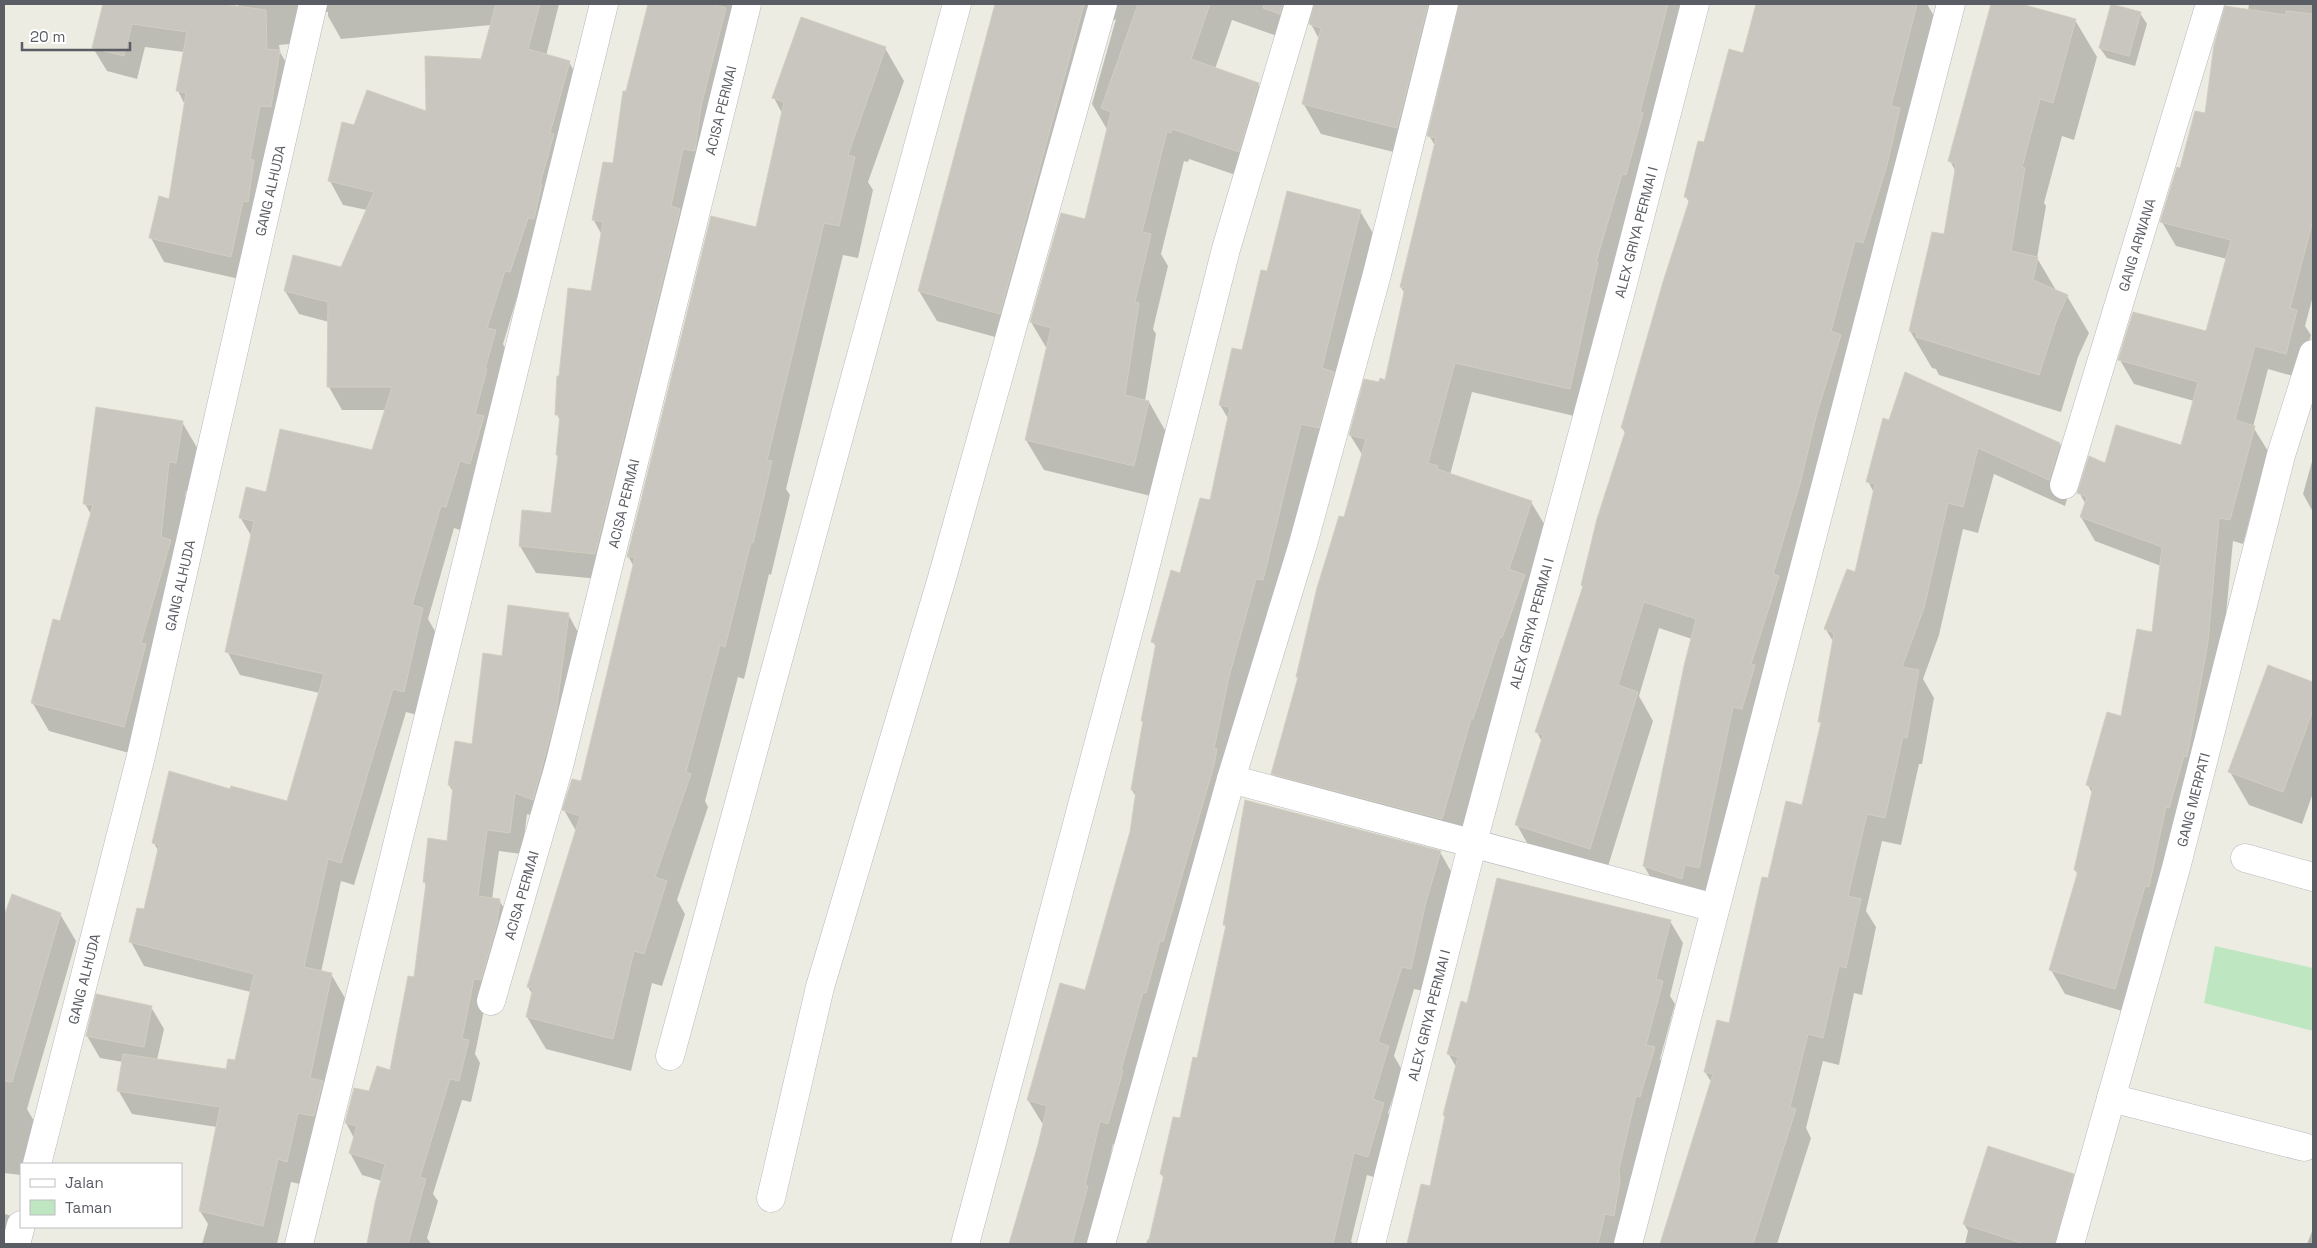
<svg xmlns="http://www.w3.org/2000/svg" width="2317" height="1248" viewBox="0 0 2317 1248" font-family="'Space Grotesk',sans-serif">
  <rect width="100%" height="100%" fill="#edece2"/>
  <polygon fill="#bde6c1" points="2215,946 2313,968 2313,1031 2204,1003"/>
  <g fill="#0003">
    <polygon points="105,4 213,4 238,7 239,4 559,4 546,56 569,62 582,86 523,295 518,294 503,344 509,355 474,484 460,530 454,528 428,619 436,633 417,715 406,712 354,885 341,881 321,972 331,974 345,998 326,1088 300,1184 291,1182 277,1244 202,1244 208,1224 200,1211 217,1127 132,1114 118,1090 123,1062 100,1058 87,1036 151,1007 164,1029 157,1060 227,1071 236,1062 251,992 144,966 131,942 145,911 159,852 154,843 231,790 288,802 320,693 240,675 227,651 252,537 240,517 267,493 373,452 386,410 342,410 329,387 329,322 299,314 285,291 342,269 367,210 343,205 330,181 355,126 427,113 482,60 491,25 341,39 328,16 328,12 323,12 300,43 279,45 280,52 293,75 244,280 164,262 151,238 170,200 185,105 178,91 184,52 145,47 137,79 107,71 93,48"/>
    <polygon points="649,4 735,4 610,580 536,573 520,546 552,515 559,458 557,455 560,421 557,414 560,378 592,292 602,235 593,219 614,165 627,93"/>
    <polygon points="996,4 1693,4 1587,419 1472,392 1450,475 1531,502 1549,532 1459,848 1290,804 1273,773 1299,679 1297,676 1363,456 1350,435 1380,383 1386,381 1405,294 1401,287 1435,146 1429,135 1458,18 1450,23 1414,157 1321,134 1303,103 1319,39 1311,24 1312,20 1306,22 1297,43 1232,20 1215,69 1258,84 1276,114 1256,182 1189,159 1188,162 1184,161 1161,254 1168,266 1153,329 1156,334 1145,401 1149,402 1166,432 1151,496 1044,470 1026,440 1047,349 1031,322 1085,220 1108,131 1092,104 1116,19 1109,23 1017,343 937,321 919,291"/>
    <polygon points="1757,4 1927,4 1935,18 1714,895 1660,894 1644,866 1692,639 1659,628 1639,696 1653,721 1605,876 1532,852 1517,825 1542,742 1537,732 1583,588 1582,585 1626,434 1622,428 1690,204 1686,197 1705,144 1744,54"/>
    <polygon points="1993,4 2016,4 2075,20 2097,57 2074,140 2062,136 2044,203 2046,206 2037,258 2057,292 2067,296 2089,333 2078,357 2061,412 1939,375 1936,369 1932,368 1910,331 1945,236 1956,172 1950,161"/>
    <polygon points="2249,4 2313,4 2313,296 2305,326 2311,335 2300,378 2268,369 2253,427 2268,451 2243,544 2233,541 2221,667 2129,1013 2065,994 2051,970 2078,875 2075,870 2092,793 2088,785 2122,718 2154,633 2161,566 2095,541 2081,517 2086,505 2079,492 2106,465 2182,446 2194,401 2134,384 2120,360 2207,333 2227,259 2176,246 2162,222 2181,170 2206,115 2248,11"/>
    <polygon points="2140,13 2147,24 2135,66 2107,58 2100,48"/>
    <polygon points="885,48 904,81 868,182 873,190 858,258 843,255 786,489 790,495 771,575 769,574 744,679 738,677 705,801 708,807 677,900 685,914 662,986 652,983 631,1071 546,1049 527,1017 533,995 528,987 576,831 564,810 582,782 634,567 628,556 757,229 782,113 774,98"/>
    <polygon points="1360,211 1374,235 1332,451 1315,447 1276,603 1270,602 1122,1147 1113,1144 1092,1244 1009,1244 1044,1124 1042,1123 1028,1100 1086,992 1131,832 1136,797 1132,790 1144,723 1143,720 1157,649 1153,642 1211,502 1229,420 1220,405 1243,351 1268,273"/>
    <polygon points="1884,420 2060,444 2075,471 2065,506 1994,474 1978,533 1963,529 1939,635 1923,679 1934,698 1922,764 1919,764 1901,845 1882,841 1866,911 1876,927 1862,995 1854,993 1839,1065 1823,1061 1806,1128 1811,1138 1777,1244 1661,1244 1712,1083 1705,1072 1730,1025 1769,880 1803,807 1822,725 1820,721 1834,643 1825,628 1856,574 1874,493 1868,481"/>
    <polygon points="182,422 199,451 192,492 186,491 178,556 140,756 49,731 32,702 61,622 92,516 85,504"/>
    <polygon points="2313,458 2313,512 2303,494"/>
    <polygon points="568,614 580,636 545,820 527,814 522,854 499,851 492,899 499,900 512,922 486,1000 475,1054 480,1063 471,1102 462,1100 433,1194 438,1201 427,1238 431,1244 368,1244 382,1181 362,1175 350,1153 354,1138 346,1123 370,1093 391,1072 415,978 427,887 424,882 448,842 453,792 449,785 473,746 503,657"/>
    <polygon points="2268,667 2313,684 2313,793 2302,824 2249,805 2230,772"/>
    <polygon points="1440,852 1453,875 1424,991 1414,989 1394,1056 1402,1070 1388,1113 1396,1126 1380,1179 1367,1175 1351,1241 1353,1244 1146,1244 1148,1239 1150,1240 1164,1179 1161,1174 1181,1120 1198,1059 1226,928 1224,924"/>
    <polygon points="13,896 60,914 76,941 27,1109 34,1121 30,1164 21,1164 21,1175 4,1173 4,919"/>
    <polygon points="1670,921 1683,943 1670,996 1675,1004 1660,1059 1667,1071 1625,1244 1408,1244 1422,1185 1431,1187 1446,1119 1444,1115 1456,1067 1448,1053 1467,1004"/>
    <polygon points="2070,1174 2088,1206 2078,1244 1965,1244 1968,1231 1964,1224"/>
    <polygon points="4,1214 9,1215 26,1244 4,1244"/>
    <polygon points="2313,1229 2313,1244 2307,1244"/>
  </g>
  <g fill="#c8c6bf" stroke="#d2cec0">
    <polygon points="103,4 222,4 266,10 267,49 280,50 271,107 260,106 250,159 254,160 248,202 243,201 231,257 149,238 159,196 169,199 186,93 176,91 187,32 132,24 124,56 92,48"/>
    <polygon points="496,4 540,4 528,49 570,61 550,133 554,134 540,184 542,184 534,219 528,218 510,272 505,271 487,328 496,330 485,369 487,369 475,414 484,416 470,464 460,461 446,507 441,506 412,605 423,608 404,692 393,689 341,863 328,859 304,967 332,973 310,1078 323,1081 314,1116 298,1113 287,1162 278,1159 263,1226 199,1211 220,1107 117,1091 123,1054 226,1069 228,1059 235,1060 254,974 129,942 137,908 144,909 159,845 152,843 169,771 230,789 231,786 287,801 324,674 225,652 254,521 239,518 246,487 266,492 280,429 372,450 392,387 327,387 328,302 284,291 293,255 341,267 374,192 328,181 342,122 354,125 367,90 426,111 425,56 481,59"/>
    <polygon points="648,4 711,4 726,8 701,106 695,151 683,149 671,206 680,209 595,554 519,546 522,510 551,513 558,455 556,455 560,415 555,415 557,376 559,376 568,288 591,291 603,222 592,220 603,162 613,163 623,91 626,91"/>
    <polygon points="995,4 1084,4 1000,314 918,291"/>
    <polygon points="1138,4 1210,4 1191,59 1259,83 1239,152 1172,129 1171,133 1167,131 1142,232 1151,234 1135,302 1139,303 1125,395 1149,401 1134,466 1025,440 1051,328 1030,322 1061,213 1085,219 1111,112 1101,108"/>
    <polygon points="1264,4 1283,4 1280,14 1263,8"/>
    <polygon points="1314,4 1428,4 1397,128 1302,104 1321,28 1309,24"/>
    <polygon points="1459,4 1668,4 1640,112 1643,113 1626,175 1622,174 1596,262 1598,262 1570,389 1455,363 1428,463 1438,466 1437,469 1532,501 1509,569 1525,575 1502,638 1500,637 1473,719 1471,719 1442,819 1271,774 1298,677 1296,677 1317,588 1339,516 1344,517 1366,439 1349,435 1364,379 1379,382 1380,378 1385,380 1405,288 1400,287 1436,138 1427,136"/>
    <polygon points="1756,4 1917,4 1891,106 1900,108 1887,165 1863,243 1855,241 1831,331 1841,335 1817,413 1800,484 1773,574 1779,576 1751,664 1755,665 1742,709 1733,707 1699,868 1685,865 1682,879 1643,866 1684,666 1696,619 1644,602 1618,685 1638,692 1590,849 1515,825 1543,735 1535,732 1583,586 1581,585 1597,519 1626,429 1621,428 1663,282 1690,198 1684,197 1698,141 1704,142 1729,49 1743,53"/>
    <polygon points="1991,4 2021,4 2076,19 2053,103 2040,99 2022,167 2025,168 2011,251 2038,257 2033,280 2068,295 2057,319 2039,375 1916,337 1917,333 1909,331 1932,232 1944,234 1956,164 1948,161"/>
    <polygon points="2111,4 2141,12 2129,56 2099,48"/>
    <polygon points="2225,6 2286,15 2286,11 2313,14 2313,220 2290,308 2297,310 2286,354 2255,346 2235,420 2255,426 2230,520 2219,518 2208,642 2187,757 2184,756 2169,808 2166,807 2149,887 2145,886 2115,989 2049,970 2078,871 2074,870 2093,787 2086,785 2107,712 2121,716 2137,629 2152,632 2162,547 2080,517 2087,497 2077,493 2089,456 2105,463 2116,425 2181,445 2198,382 2118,360 2133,312 2206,331 2231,240 2160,222 2177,167 2180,168 2195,111 2205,113 2214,45"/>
    <polygon points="801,17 886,47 848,155 855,157 839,226 824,223 767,460 772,461 753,543 751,542 725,647 720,645 686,772 691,774 655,877 667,881 644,954 634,951 613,1039 526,1017 533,988 527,987 580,816 562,810 572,779 581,781 635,557 627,557 711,216 756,227 784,102 772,98"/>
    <polygon points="1287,191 1361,210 1322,368 1334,372 1319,428 1301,424 1263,580 1256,579 1229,677 1214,749 1217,749 1214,765 1163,942 1160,941 1146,993 1143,992 1121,1070 1123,1071 1108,1124 1100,1121 1085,1185 1088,1186 1072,1244 1009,1244 1038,1145 1047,1106 1027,1100 1060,983 1085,990 1130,832 1136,791 1131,790 1143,721 1141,721 1156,643 1151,642 1171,570 1180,573 1200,498 1210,500 1230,407 1219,405 1232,348 1242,350 1261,270 1267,271"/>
    <polygon points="1905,372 2060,443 2049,480 1978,448 1963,507 1948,503 1924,608 1902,667 1919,670 1907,738 1903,737 1885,818 1867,814 1848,896 1861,899 1846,968 1839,966 1823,1038 1808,1034 1790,1107 1796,1109 1753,1244 1660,1244 1713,1074 1704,1072 1717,1020 1729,1023 1762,877 1768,878 1786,801 1802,805 1821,722 1818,722 1834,633 1824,629 1847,569 1855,572 1875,484 1866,482 1883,418 1889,420"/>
    <polygon points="96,407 183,421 176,463 169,462 161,537 171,540 141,643 146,644 124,727 31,703 53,619 60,621 93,505 83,504"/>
    <polygon points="508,605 569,613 556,714 533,800 515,793 510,833 487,830 478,896 500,899 497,923 481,980 474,979 462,1039 469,1040 459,1081 450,1079 420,1177 426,1179 408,1244 367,1244 375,1203 385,1164 349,1153 357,1126 345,1123 354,1088 369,1091 377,1066 390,1070 408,976 414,977 426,883 423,882 428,838 447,841 453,786 448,785 455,741 472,744 483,653 502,656"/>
    <polygon points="2268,665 2313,682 2313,710 2283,792 2228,772"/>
    <polygon points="1245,800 1441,851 1426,902 1411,969 1402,967 1378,1042 1389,1046 1373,1099 1384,1103 1368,1157 1354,1153 1333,1244 1148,1244 1164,1175 1160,1174 1173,1117 1180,1118 1193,1057 1197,1058 1226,925 1223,925"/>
    <polygon points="1497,878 1671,920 1656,979 1663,981 1646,1045 1655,1047 1640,1097 1636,1096 1619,1169 1620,1181 1614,1216 1605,1214 1598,1244 1407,1244 1421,1184 1430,1186 1445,1116 1443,1115 1458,1057 1447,1054 1461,1001 1467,1003"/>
    <polygon points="12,894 61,913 12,1082 4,1081 4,916"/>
    <polygon points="96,994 152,1006 144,1047 86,1036"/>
    <polygon points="1988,1146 2074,1174 2055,1244 2024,1244 1963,1224"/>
  </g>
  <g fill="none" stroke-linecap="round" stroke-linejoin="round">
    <defs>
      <g id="minor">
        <path id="s1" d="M2064 485 2210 4"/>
        <polyline points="1231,779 1715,908"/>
        <polyline points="2245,858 2313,877"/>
        <path id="s2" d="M491 1001 559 766 747 4"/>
        <polyline points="670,1056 957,4"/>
        <polyline points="2111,1098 2304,1147"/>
        <path id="s3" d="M37 1164 141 756 313 4"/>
        <polyline points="771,1198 820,987 942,578 1103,4"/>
        <polyline points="16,1244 21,1225"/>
        <polyline points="299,1244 604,4"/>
        <polyline points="965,1244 1139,592 1226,249 1299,4"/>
        <polyline points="1101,1244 1231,779 1303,544 1377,274 1444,4"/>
        <path id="s4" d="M1371 1244 1473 842 1623 283 1695 4"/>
        <polyline points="1628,1244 1951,4"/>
        <path id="s5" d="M2070 1244 2176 868 2281 455 2313 354"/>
      </g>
    </defs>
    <use href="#minor" stroke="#b7b9bf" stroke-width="29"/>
    <use href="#minor" stroke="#fff" stroke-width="28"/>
  </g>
  <g text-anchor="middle" stroke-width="4" stroke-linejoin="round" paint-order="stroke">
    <g font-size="14" fill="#5a5d63" stroke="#fff">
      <text dy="5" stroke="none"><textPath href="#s2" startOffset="920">ACISA PERMAI</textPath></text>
      <text dy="5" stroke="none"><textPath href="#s3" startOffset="1001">GANG ALHUDA</textPath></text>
      <text dy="5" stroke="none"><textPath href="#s4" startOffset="1046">ALEX GRIYA PERMAI I</textPath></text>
      <text dy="5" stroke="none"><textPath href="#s1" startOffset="251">GANG ARWANA</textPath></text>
      <text dy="5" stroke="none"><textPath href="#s2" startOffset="515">ACISA PERMAI</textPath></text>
      <text dy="5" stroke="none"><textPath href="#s3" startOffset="596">GANG ALHUDA</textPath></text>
      <text dy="5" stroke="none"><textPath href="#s4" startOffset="641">ALEX GRIYA PERMAI I</textPath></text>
      <text dy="5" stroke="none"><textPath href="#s5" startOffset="461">GANG MERPATI</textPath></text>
      <text dy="5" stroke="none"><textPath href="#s2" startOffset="110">ACISA PERMAI</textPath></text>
      <text dy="5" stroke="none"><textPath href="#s3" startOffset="191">GANG ALHUDA</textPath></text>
      <text dy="5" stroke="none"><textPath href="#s4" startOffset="236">ALEX GRIYA PERMAI I</textPath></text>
    </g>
  </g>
  <rect width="2317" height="1248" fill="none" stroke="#5a5d63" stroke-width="10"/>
  <rect x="20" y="1163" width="162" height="65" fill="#ffffff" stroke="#bdbec1"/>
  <rect x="30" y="1179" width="25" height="8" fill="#ffffff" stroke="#bdbec1"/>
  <text x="65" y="1188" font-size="15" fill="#5a5d63">Jalan</text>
  <rect x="30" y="1200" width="25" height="15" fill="#bde6c1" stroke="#bdbec1"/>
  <text x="65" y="1213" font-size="15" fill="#5a5d63">Taman</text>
  <path d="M22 42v8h108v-8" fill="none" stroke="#5a5d63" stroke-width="2.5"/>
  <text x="30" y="42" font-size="15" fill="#5a5d63" stroke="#ffffff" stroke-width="4" paint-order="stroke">20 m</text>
</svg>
